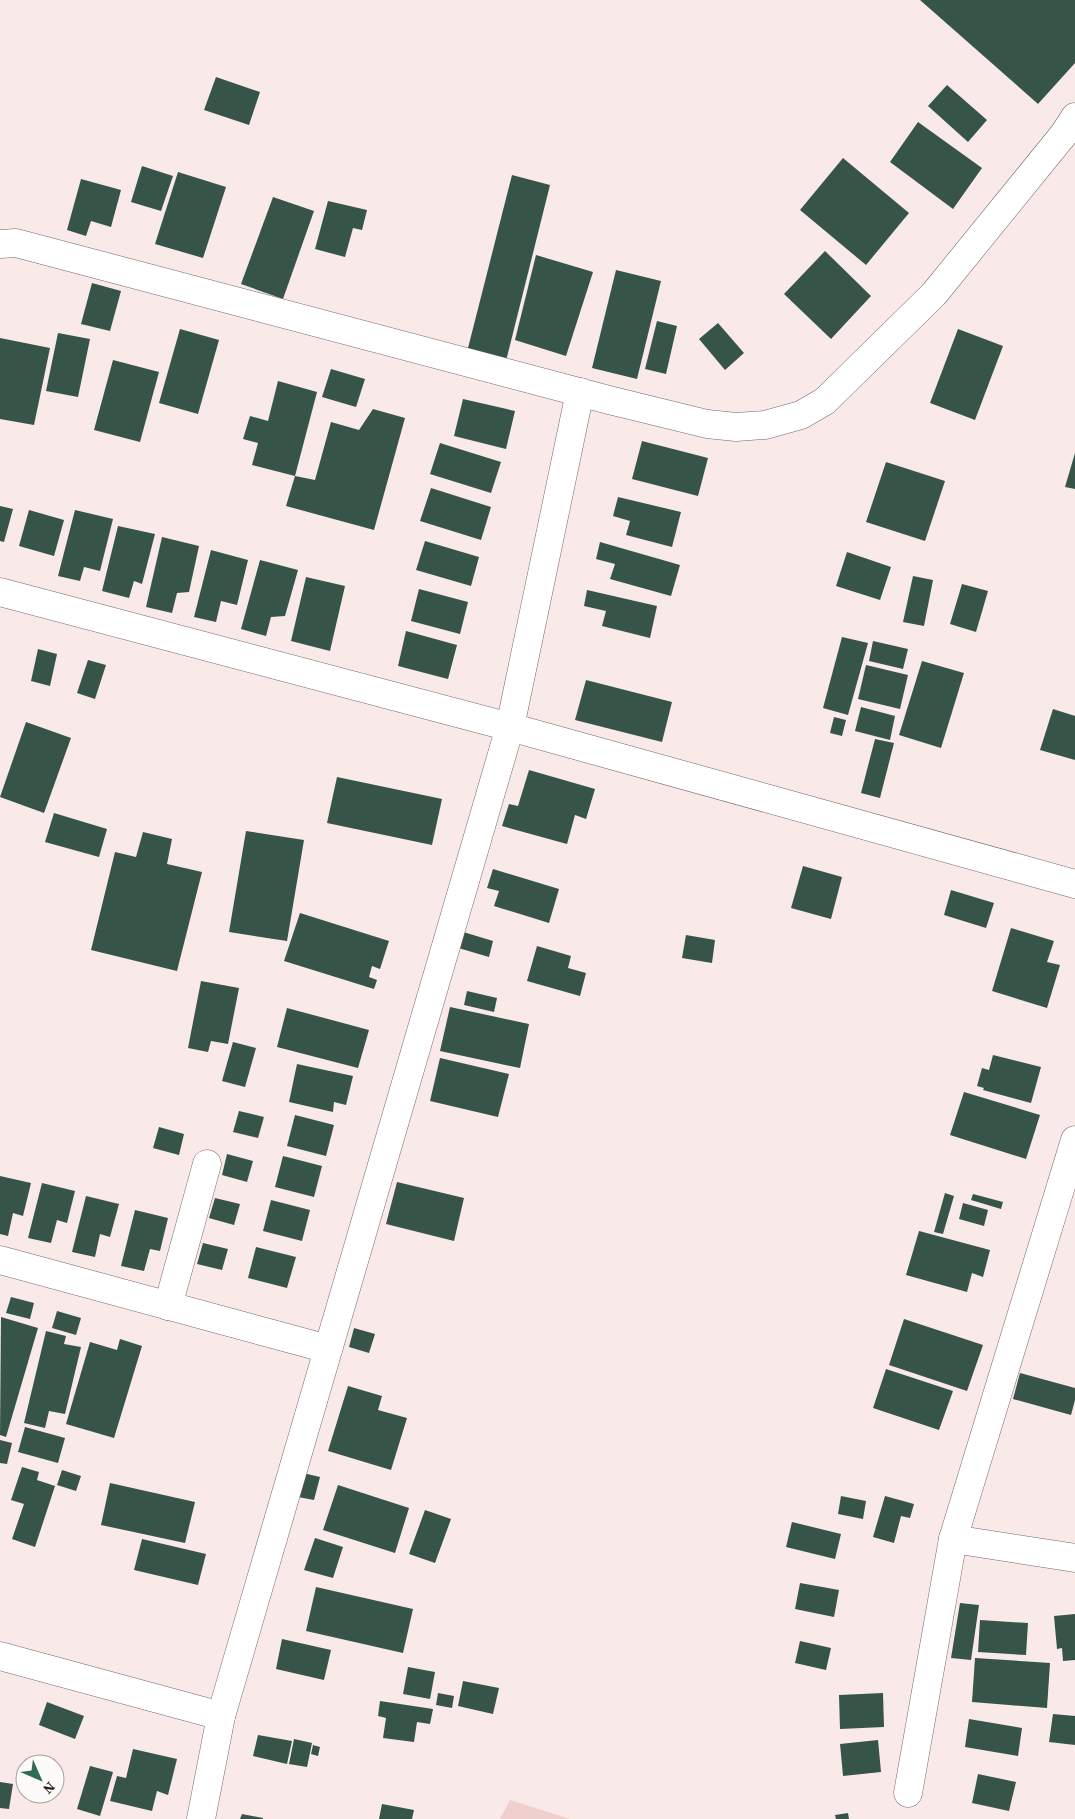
<svg xmlns="http://www.w3.org/2000/svg" width="1075" height="1819" viewBox="0 0 1075 1819" font-family="'Source Serif 4',serif">
  <rect width="100%" height="100%" fill="#f9eae9"/>
  <polygon fill="#efd0ce" points="510,1800 570,1819 500,1819"/>
  <g fill="#375448">
    <polygon points="920,0 1075,0 1075,63 1038,104"/>
    <polygon points="216,77 260,92 249,125 204,110"/>
    <polygon points="947,85 987,120 968,142 928,106"/>
    <polygon points="918,122 982,168 953,209 890,162"/>
    <polygon points="843,158 909,213 866,265 800,210"/>
    <polygon points="142,166 173,176 161,211 131,202"/>
    <polygon points="178,172 226,187 203,258 155,244"/>
    <polygon points="512,175 550,185 506,361 467,352"/>
    <polygon points="81,179 121,190 111,227 91,221 86,236 67,230"/>
    <polygon points="273,197 314,211 283,299 241,284"/>
    <polygon points="328,201 367,210 362,230 353,228 345,257 315,249"/>
    <polygon points="825,251 871,296 831,339 784,294"/>
    <polygon points="536,255 593,272 566,356 515,340"/>
    <polygon points="616,270 661,281 637,379 592,368"/>
    <polygon points="92,283 121,291 110,331 81,324"/>
    <polygon points="657,321 677,326 666,374 645,369"/>
    <polygon points="718,323 744,353 725,370 699,339"/>
    <polygon points="180,329 219,340 198,414 159,403"/>
    <polygon points="958,329 1003,346 975,420 930,403"/>
    <polygon points="58,333 90,339 78,397 46,391"/>
    <polygon points="0,338 50,348 34,425 0,419"/>
    <polygon points="113,360 159,372 140,442 94,430"/>
    <polygon points="331,369 365,379 356,407 322,397"/>
    <polygon points="278,381 317,392 295,476 252,465 258,443 243,439 250,416 268,421"/>
    <polygon points="463,399 515,411 506,449 454,436"/>
    <polygon points="373,409 405,418 374,530 286,506 295,476 315,480 331,422 359,430"/>
    <polygon points="642,441 708,458 698,496 632,479"/>
    <polygon points="440,443 501,462 491,493 430,474"/>
    <polygon points="1075,453 1075,489 1065,487"/>
    <polygon points="886,462 945,481 925,541 866,522"/>
    <polygon points="431,488 491,507 481,540 420,521"/>
    <polygon points="618,497 681,512 672,547 626,535 630,521 613,516"/>
    <polygon points="0,506 13,509 4,542 0,541"/>
    <polygon points="29,510 64,520 54,556 19,546"/>
    <polygon points="75,510 113,519 100,571 84,567 80,581 58,576"/>
    <polygon points="118,526 155,534 142,584 134,581 129,598 102,591"/>
    <polygon points="162,537 199,546 189,592 177,593 172,613 146,607"/>
    <polygon points="425,541 479,557 471,586 416,570"/>
    <polygon points="600,542 680,565 671,596 610,579 615,564 596,559"/>
    <polygon points="211,550 248,560 237,605 221,601 216,622 194,617"/>
    <polygon points="847,552 891,567 880,600 836,586"/>
    <polygon points="260,560 298,570 285,616 271,617 266,636 241,629"/>
    <polygon points="913,576 933,580 924,626 903,622"/>
    <polygon points="306,577 345,586 330,651 291,641"/>
    <polygon points="962,584 988,591 976,632 950,624"/>
    <polygon points="419,589 468,602 460,634 411,621"/>
    <polygon points="587,590 657,606 650,638 602,626 606,611 584,606"/>
    <polygon points="406,631 457,645 448,679 398,666"/>
    <polygon points="842,637 868,643 848,715 823,708"/>
    <polygon points="873,641 908,649 903,669 869,661"/>
    <polygon points="38,649 57,654 50,686 31,681"/>
    <polygon points="88,660 106,665 95,699 77,693"/>
    <polygon points="922,661 964,673 941,748 899,735"/>
    <polygon points="866,665 908,675 900,709 858,699"/>
    <polygon points="586,680 672,702 662,742 575,720"/>
    <polygon points="861,707 895,716 890,740 855,731"/>
    <polygon points="1053,709 1075,716 1075,760 1040,750"/>
    <polygon points="834,717 846,720 842,736 830,733"/>
    <polygon points="26,722 71,738 44,813 0,797"/>
    <polygon points="875,739 894,743 880,798 861,793"/>
    <polygon points="529,770 595,789 586,819 575,815 567,844 502,826 509,804 518,806"/>
    <polygon points="337,777 442,799 432,845 327,823"/>
    <polygon points="54,813 107,829 99,857 45,842"/>
    <polygon points="246,831 304,840 287,941 229,932"/>
    <polygon points="143,832 172,839 167,864 202,872 177,971 91,950 115,852 136,857"/>
    <polygon points="803,866 842,877 831,919 791,908"/>
    <polygon points="493,869 559,889 549,923 494,906 499,891 487,888"/>
    <polygon points="951,890 994,903 986,928 944,915"/>
    <polygon points="300,913 389,941 380,969 372,966 369,977 377,980 374,989 284,961"/>
    <polygon points="1011,928 1054,941 1047,962 1060,965 1047,1008 992,991"/>
    <polygon points="460,931 493,941 489,957 455,947"/>
    <polygon points="686,935 715,940 712,963 682,958"/>
    <polygon points="537,946 571,956 568,968 586,973 580,996 527,981"/>
    <polygon points="201,981 239,988 228,1044 211,1041 208,1052 188,1048"/>
    <polygon points="467,991 497,998 494,1012 464,1005"/>
    <polygon points="450,1007 529,1024 520,1068 440,1051"/>
    <polygon points="287,1008 369,1030 358,1068 277,1047"/>
    <polygon points="233,1042 256,1048 245,1087 222,1081"/>
    <polygon points="993,1055 1041,1067 1031,1103 983,1090 984,1088 977,1086 982,1068 989,1070"/>
    <polygon points="440,1058 509,1074 498,1117 430,1101"/>
    <polygon points="297,1064 353,1076 346,1105 334,1102 333,1112 289,1102"/>
    <polygon points="964,1092 1040,1115 1026,1159 950,1135"/>
    <polygon points="239,1111 264,1117 258,1138 233,1132"/>
    <polygon points="295,1115 334,1125 326,1156 287,1146"/>
    <polygon points="159,1127 184,1134 179,1155 153,1148"/>
    <polygon points="227,1154 253,1161 247,1182 222,1175"/>
    <polygon points="283,1156 322,1166 314,1197 275,1187"/>
    <polygon points="0,1176 31,1183 23,1216 13,1213 8,1236 0,1234"/>
    <polygon points="397,1182 464,1198 454,1241 386,1224"/>
    <polygon points="42,1183 75,1191 67,1223 57,1220 51,1243 28,1238"/>
    <polygon points="945,1193 954,1196 943,1234 934,1232"/>
    <polygon points="973,1194 1003,1202 1001,1209 971,1200"/>
    <polygon points="86,1196 119,1204 110,1237 100,1234 95,1257 72,1252"/>
    <polygon points="215,1198 240,1204 234,1225 209,1218"/>
    <polygon points="271,1200 310,1210 302,1241 263,1231"/>
    <polygon points="963,1203 988,1210 984,1226 959,1219"/>
    <polygon points="135,1210 168,1218 160,1251 150,1249 144,1271 121,1266"/>
    <polygon points="919,1231 990,1250 983,1277 972,1273 967,1292 906,1275"/>
    <polygon points="203,1243 228,1249 222,1270 197,1264"/>
    <polygon points="256,1247 296,1257 287,1288 248,1278"/>
    <polygon points="11,1297 34,1303 30,1319 6,1313"/>
    <polygon points="57,1311 81,1318 76,1335 52,1328"/>
    <polygon points="1,1317 38,1328 6,1437 0,1435"/>
    <polygon points="904,1319 983,1345 967,1391 889,1365"/>
    <polygon points="354,1328 375,1334 369,1353 349,1347"/>
    <polygon points="46,1331 66,1336 64,1344 81,1347 65,1414 49,1411 45,1428 24,1423"/>
    <polygon points="120,1339 142,1346 114,1438 66,1424 90,1342 117,1350"/>
    <polygon points="886,1369 953,1391 939,1430 873,1408"/>
    <polygon points="1020,1373 1075,1388 1075,1400 1071,1415 1013,1399"/>
    <polygon points="348,1386 382,1396 378,1410 407,1418 391,1470 328,1451"/>
    <polygon points="25,1427 65,1438 58,1463 18,1452"/>
    <polygon points="0,1440 12,1443 7,1464 0,1463"/>
    <polygon points="22,1467 39,1472 37,1480 55,1486 35,1547 12,1539 24,1504 11,1500"/>
    <polygon points="62,1470 81,1476 76,1491 57,1485"/>
    <polygon points="303,1473 320,1477 314,1500 298,1497"/>
    <polygon points="110,1483 195,1502 185,1543 101,1525"/>
    <polygon points="338,1485 409,1508 395,1553 323,1530"/>
    <polygon points="841,1496 866,1501 863,1519 838,1514"/>
    <polygon points="885,1496 914,1504 910,1518 901,1516 894,1543 873,1537"/>
    <polygon points="425,1510 451,1519 435,1563 409,1554"/>
    <polygon points="792,1522 841,1534 835,1559 786,1547"/>
    <polygon points="315,1538 343,1547 333,1578 304,1570"/>
    <polygon points="142,1539 206,1554 198,1585 134,1570"/>
    <polygon points="800,1583 839,1590 834,1617 795,1609"/>
    <polygon points="316,1587 413,1609 403,1653 306,1631"/>
    <polygon points="960,1603 979,1605 971,1660 951,1658"/>
    <polygon points="1075,1614 1075,1660 1063,1661 1062,1648 1057,1649 1054,1616"/>
    <polygon points="980,1620 1028,1623 1026,1655 978,1652"/>
    <polygon points="282,1639 331,1650 324,1680 276,1669"/>
    <polygon points="800,1641 831,1648 826,1670 795,1663"/>
    <polygon points="975,1658 1050,1663 1047,1708 972,1702"/>
    <polygon points="408,1667 435,1672 430,1699 403,1694"/>
    <polygon points="463,1681 499,1688 493,1714 458,1706"/>
    <polygon points="438,1693 454,1696 452,1708 436,1705"/>
    <polygon points="883,1693 884,1727 840,1729 839,1695"/>
    <polygon points="380,1701 433,1709 430,1724 417,1722 414,1742 383,1738 386,1718 378,1716"/>
    <polygon points="47,1702 84,1716 75,1739 39,1725"/>
    <polygon points="1053,1714 1075,1716 1075,1745 1049,1742"/>
    <polygon points="969,1719 1022,1728 1018,1756 965,1747"/>
    <polygon points="258,1735 292,1741 287,1764 253,1756"/>
    <polygon points="294,1739 312,1743 307,1767 289,1764"/>
    <polygon points="878,1740 881,1772 843,1776 840,1744"/>
    <polygon points="313,1745 320,1747 318,1756 311,1754"/>
    <polygon points="133,1749 177,1759 168,1795 157,1791 152,1811 110,1801 117,1776 126,1778"/>
    <polygon points="90,1766 113,1772 100,1816 77,1809"/>
    <polygon points="978,1774 1016,1782 1009,1811 972,1803"/>
    <polygon points="0,1782 13,1784 9,1809 0,1808"/>
    <polygon points="382,1804 414,1810 412,1819 379,1819"/>
    <polygon points="848,1813 849,1819 836,1819 835,1815"/>
    <polygon points="242,1814 263,1818 263,1819 240,1819"/>
  </g>
  <g fill="none" stroke-linecap="round" stroke-linejoin="round">
    <defs>
      <g id="street">
        <polyline points="0,244 16,243 609,400 707,424 736,427 765,425 801,415 825,401 934,294 1064,134 1075,117"/>
        <polyline points="0,592 510,727 1075,884"/>
        <polyline points="0,1260 328,1349"/>
        <polyline points="168,1306 207,1164"/>
        <polyline points="953,1539 1075,1558"/>
        <polyline points="0,1656 221,1716"/>
        <polyline points="908,1793 953,1539 1075,1140"/>
        <polyline points="201,1819 221,1716 510,727 580,392"/>
      </g>
    </defs>
    <use href="#street" stroke="#756867" stroke-width="29"/>
    <use href="#street" stroke="#fff" stroke-width="28"/>
  </g>
  <g transform="translate(40 1779) rotate(135)"><circle r="24" fill="#fdfbfa" stroke="#a5a2a1"/>
  <path d="M0-4L9 19L0 12L-9 19Z" fill="#326c56"/>
  <text y="-8" font-size="14" font-weight="bold" text-anchor="middle" fill="#211c1b">N</text>
  </g>
</svg>
